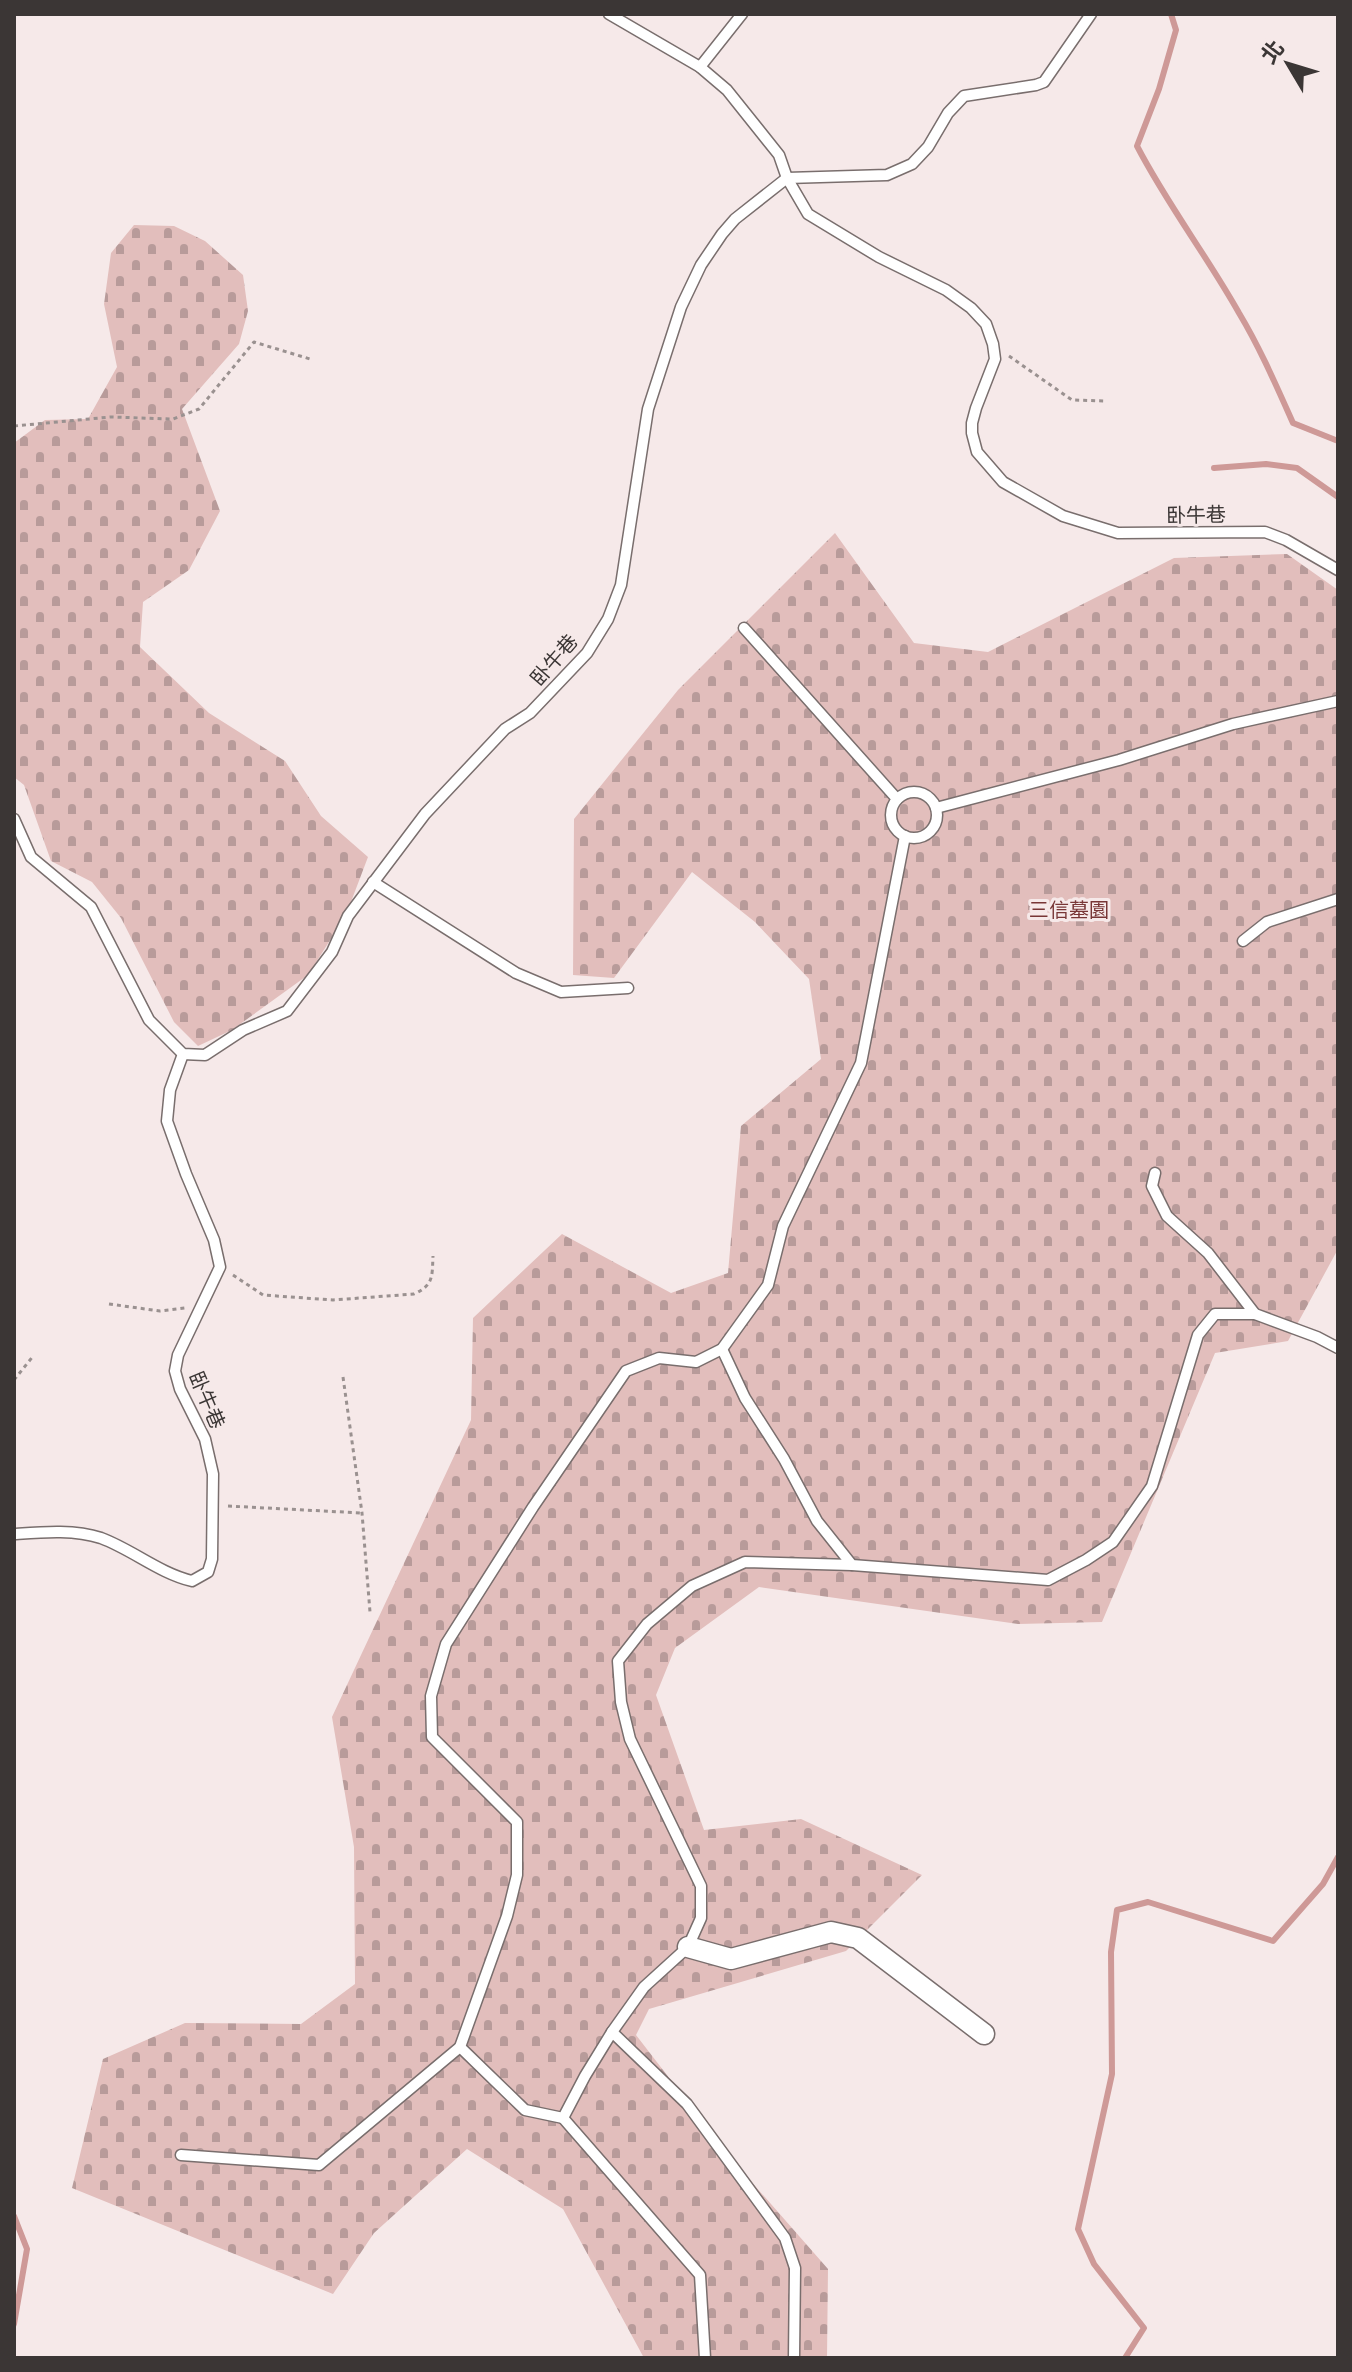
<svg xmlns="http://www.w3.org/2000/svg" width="1352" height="2372" viewBox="0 0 1352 2372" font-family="Inter,'Noto Sans TC',sans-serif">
  <defs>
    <pattern id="cemetery-stones" width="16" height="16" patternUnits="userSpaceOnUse" patternTransform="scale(2)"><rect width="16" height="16" fill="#e2bebc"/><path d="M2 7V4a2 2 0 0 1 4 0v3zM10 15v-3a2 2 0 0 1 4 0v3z" fill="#b89b9a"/></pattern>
  </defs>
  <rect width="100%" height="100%" fill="#f6e9e9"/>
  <g fill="url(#cemetery-stones)">
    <polygon points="134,225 174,226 205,241 243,275 248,311 239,344 182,409 220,511 189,570 143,602 140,647 209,713 285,761 321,816 368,857 346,915 308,975 232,1030 198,1046 174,1022 121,918 92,882 51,861 24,785 14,777 14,443 45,420 88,419 117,367 104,304 111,253"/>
    <polygon points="835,533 914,643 988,652 1174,558 1287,554 1338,590 1338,1249 1288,1341 1215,1353 1102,1622 1018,1624 759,1587 675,1648 656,1695 704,1830 801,1819 922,1875 846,1951 649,2009 636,2035 734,2162 828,2269 827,2358 644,2358 563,2209 467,2149 374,2233 333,2294 72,2188 103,2059 185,2023 301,2024 355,1984 354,1847 332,1717 471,1420 473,1318 562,1234 671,1293 728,1273 741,1126 821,1059 809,979 755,922 692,872 614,978 573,975 574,819 678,690"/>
  </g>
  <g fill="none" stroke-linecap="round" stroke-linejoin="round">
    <g stroke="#ce9997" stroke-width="6">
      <path d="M1171 14 1176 30 1159 89 1137 146C1167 204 1207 256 1239 313 1260 348 1276 385 1293 423L1338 441"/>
      <polyline points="1214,468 1266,464 1297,468 1338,497"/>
      <polyline points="14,2216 27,2249 14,2324"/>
      <polyline points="1125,2358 1144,2328 1094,2264 1078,2229 1112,2074 1111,1952 1117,1910 1148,1902 1273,1941 1323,1884 1338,1857"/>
    </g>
    <defs>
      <g id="service">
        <polyline points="609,14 700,67 727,90 779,155 787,178 808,214 879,257 946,290 971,308 986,324 993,344 995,359 976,408 972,423 972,433 977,452 1003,482 1063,516 1118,533 1265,532 1286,540 1338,570"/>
        <polyline points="700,67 742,14"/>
        <polyline points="744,628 897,799"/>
        <circle cx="914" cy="815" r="23"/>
        <polyline points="936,808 1119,760 1233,724 1338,701"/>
        <polyline points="14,819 31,857 91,907 149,1020 183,1054 205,1055 243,1030 287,1011 332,952 348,916 425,814 505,729 530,713 587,653 608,619 621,585 648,409 681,307 701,265 722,234 735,219 787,178 887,175 912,164 928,147 948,113 964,96 1036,85 1044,82 1091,14"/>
        <polyline points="373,882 516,973 561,992 628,988"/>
        <polyline points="1243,941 1267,922 1338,899"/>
        <polyline points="1155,1173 1152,1186 1167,1216 1208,1253 1255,1314 1317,1337 1338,1348"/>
        <polyline points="722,1349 745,1398 784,1459 817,1521 852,1565 1048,1580 1086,1560 1113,1542 1152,1486 1198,1335 1215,1314 1255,1314"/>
        <path d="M14 1534C42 1532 74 1529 101 1538 133 1550 159 1573 192 1581L208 1572 212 1559 213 1474 205 1439 180 1389 175 1371 178 1355 220 1267 214 1240 186 1174 167 1121 170 1090 183 1054"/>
        <polyline points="612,2032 687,2104 785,2238 795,2268 794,2358"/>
        <polyline points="460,2047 525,2110 563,2118 585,2076 612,2032 644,1987 688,1947 701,1918 701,1886 630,1739 621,1702 618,1661 647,1624 692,1586 745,1562 852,1565"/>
        <polyline points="563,2118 700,2275 705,2358"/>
        <polyline points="181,2155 319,2165 460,2047 507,1916 517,1875 517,1822 432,1737 431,1696 446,1644 533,1507 626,1371 659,1358 696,1362 722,1349 768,1285 783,1226 861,1063 905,836"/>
      </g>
      <polyline id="minor" points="688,1947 731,1959 831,1932 858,1938 984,2034"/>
    </defs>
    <use href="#service" stroke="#796e6d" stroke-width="13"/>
    <use href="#minor" stroke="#796e6d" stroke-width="23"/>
    <g stroke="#9a9190" stroke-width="3" stroke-dasharray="4 4" stroke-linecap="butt">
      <polyline points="1009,356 1072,400 1105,401"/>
      <polyline points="14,426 110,417 173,419 199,409 254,342 310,359"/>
      <path d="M233 1275 263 1295 333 1300 414 1294C434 1285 432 1276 433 1256"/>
      <polyline points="109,1304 160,1311 185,1308"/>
      <polyline points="343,1377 362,1513 370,1612"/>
      <polyline points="14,1380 34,1355"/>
      <polyline points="228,1506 362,1513"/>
    </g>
    <use href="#service" stroke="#fff" stroke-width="10"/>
    <use href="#minor" stroke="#fff" stroke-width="20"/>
  </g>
  <g text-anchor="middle" stroke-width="6" stroke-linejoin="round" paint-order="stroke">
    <g font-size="20" fill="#3b3635" stroke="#f6e9e9">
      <text transform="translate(1196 515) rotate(-1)" y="7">卧牛巷</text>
      <text transform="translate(554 660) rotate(-49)" y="7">卧牛巷</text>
      <text transform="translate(207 1400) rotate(67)" y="7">卧牛巷</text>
    </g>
    <g font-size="20" fill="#783636" stroke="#f6e9e9">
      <text x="1069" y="917">三信墓園</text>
    </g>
  </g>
  <rect width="1352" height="2372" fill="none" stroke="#3b3635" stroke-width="32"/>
  <g transform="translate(1288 64) rotate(308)" stroke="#f6e9e9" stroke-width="6" paint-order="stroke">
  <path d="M0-6L14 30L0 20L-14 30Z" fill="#3b3635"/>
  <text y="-12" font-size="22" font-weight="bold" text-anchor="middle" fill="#3b3635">北</text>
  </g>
</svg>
